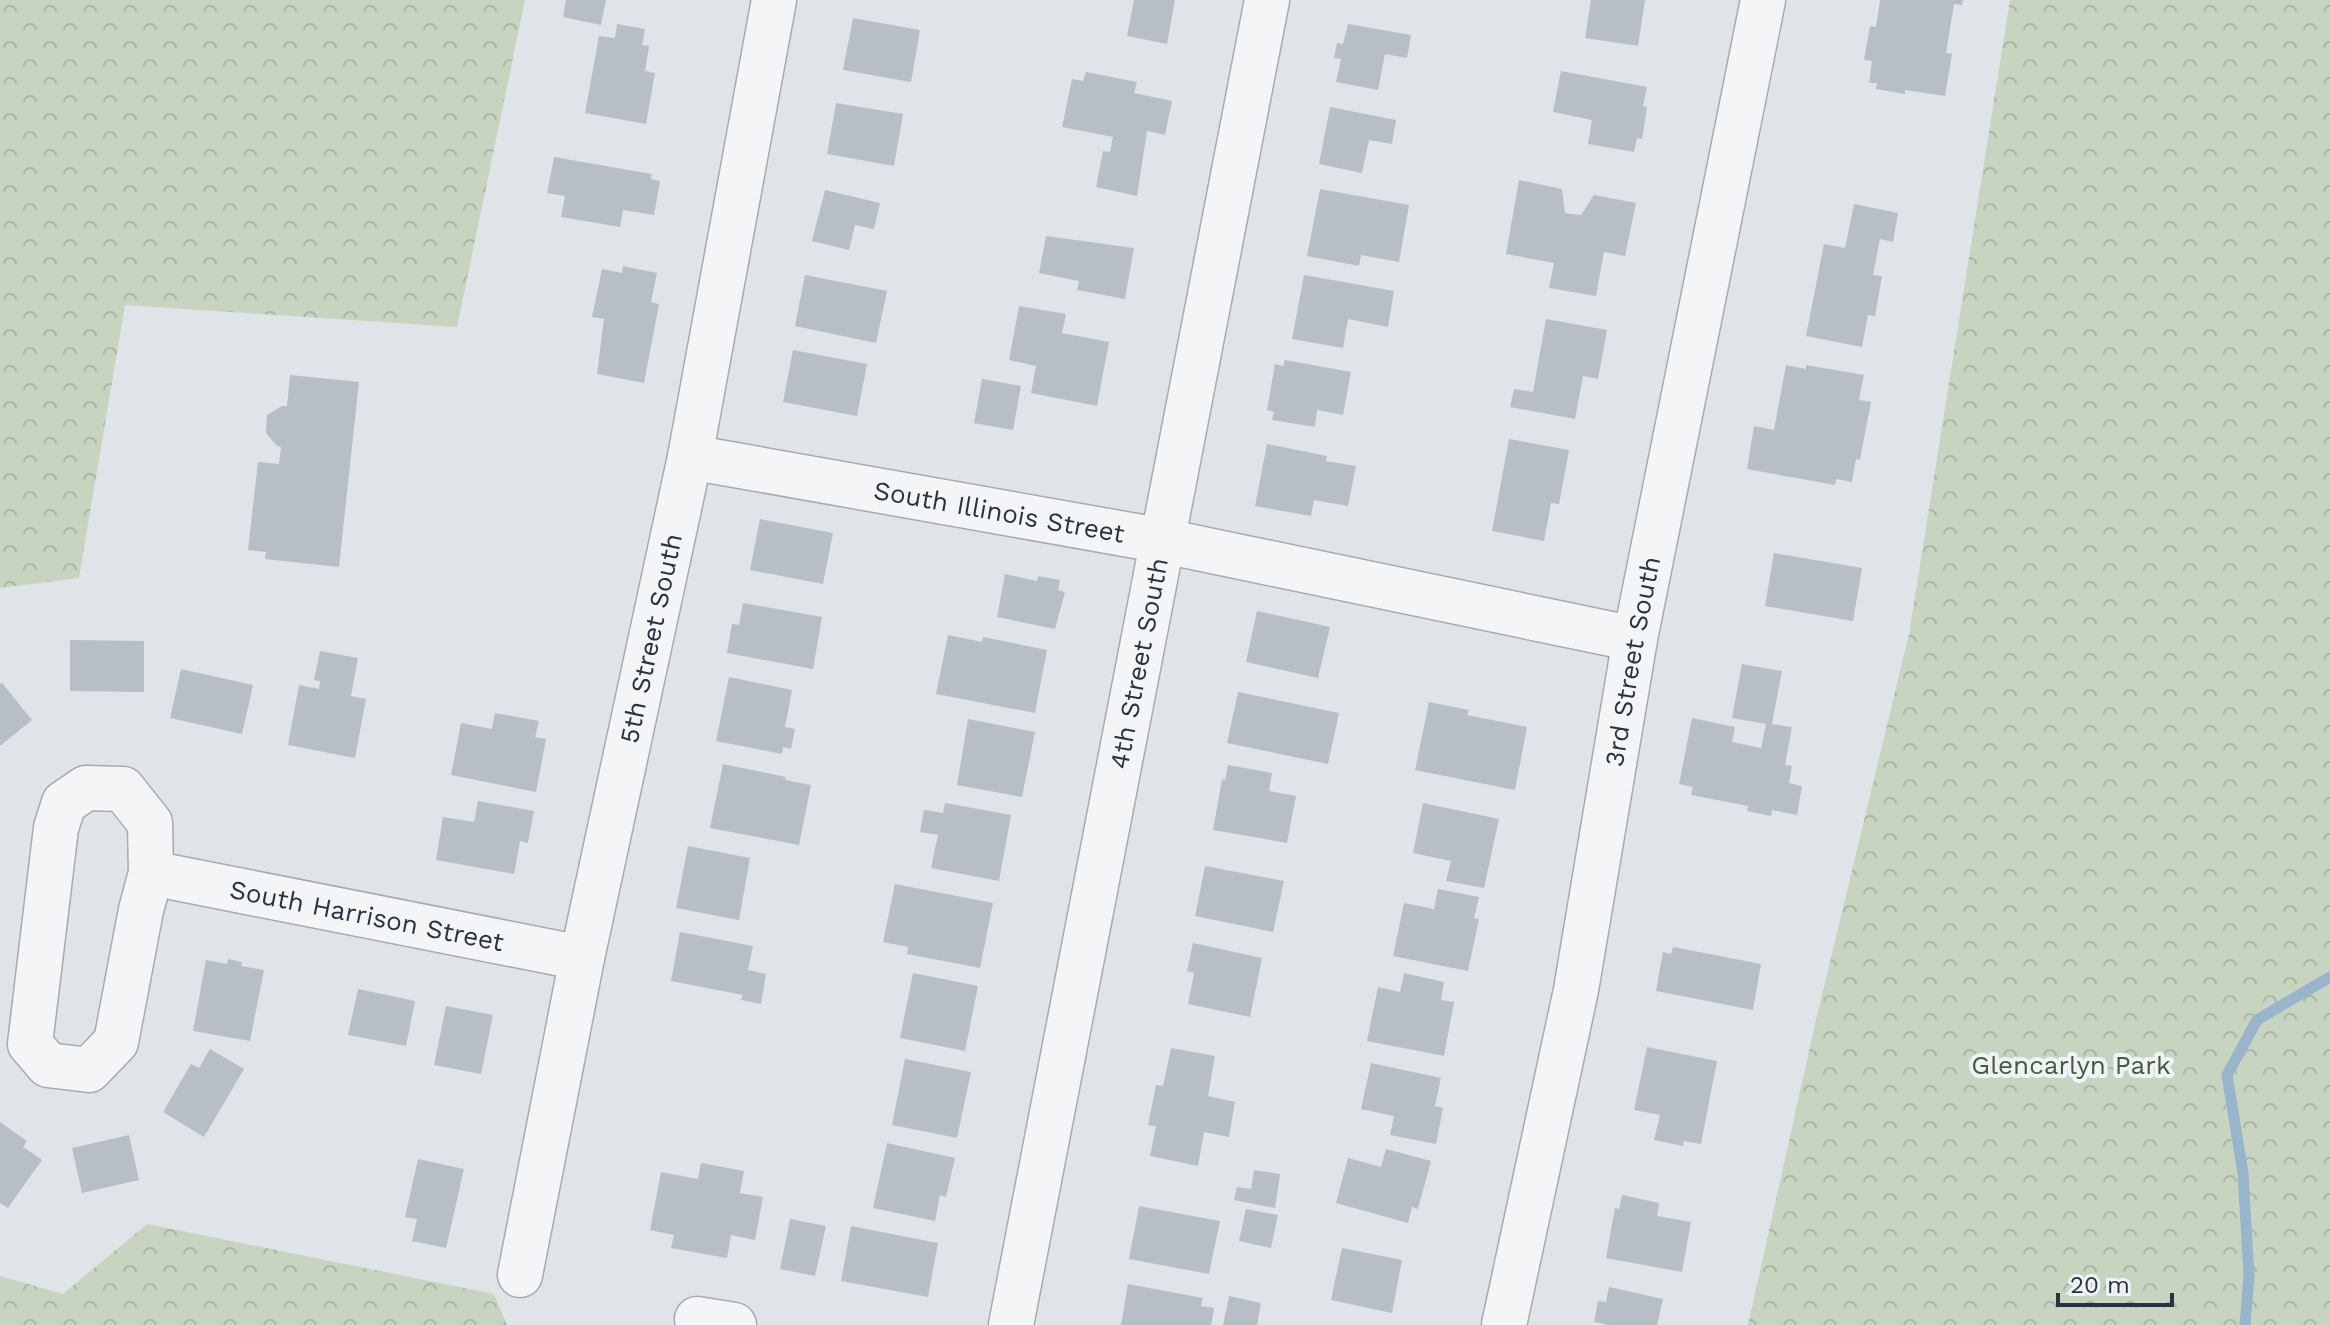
<svg xmlns="http://www.w3.org/2000/svg" width="2330" height="1325" viewBox="0 0 2330 1325" font-family="'Work Sans',sans-serif">
  <defs>
    <pattern id="park-crowns" width="20" height="18" patternUnits="userSpaceOnUse" patternTransform="scale(2)"><rect width="20" height="18" fill="#c7d4c0"/><path d="M2 6a3 3 0 1 1 6 0M12 15a3 3 0 1 1 6 0" fill="none" stroke="#abb6a6"/></pattern>
  </defs>
  <rect width="100%" height="100%" fill="#e0e4e9"/>
  <g fill="url(#park-crowns)">
    <polygon points="0,0 525,0 457,327 125,305 79,578 0,588"/>
    <polygon points="2010,0 2330,0 2330,1325 1748,1325 1815,1024 1909,634"/>
    <polygon points="147,1224 494,1294 507,1325 0,1325 0,1276 63,1294"/>
  </g>
  <g fill="none" stroke-linecap="round" stroke-linejoin="round">
    <polyline stroke="#99b5cb" stroke-width="11" points="2245,1325 2249,1276 2243,1173 2227,1075 2257,1020 2330,977"/>
  </g>
  <g fill="#b7bec6">
    <polygon points="566,0 606,0 601,25 563,17"/>
    <polygon points="1134,0 1175,0 1167,44 1127,36"/>
    <polygon points="1591,0 1645,0 1638,46 1585,38"/>
    <polygon points="1880,0 1963,0 1962,5 1954,4 1946,53 1952,54 1945,96 1905,90 1905,94 1876,89 1877,83 1869,83 1872,61 1864,60 1870,26 1876,27"/>
    <polygon points="853,18 920,30 911,82 843,70"/>
    <polygon points="617,24 645,29 642,45 649,46 645,71 655,73 646,124 585,113 599,36 615,38"/>
    <polygon points="1348,24 1411,35 1407,58 1385,54 1378,90 1336,82 1341,59 1334,58 1337,43 1343,44"/>
    <polygon points="1561,71 1647,87 1643,106 1647,107 1642,139 1637,138 1634,152 1588,144 1592,120 1553,112"/>
    <polygon points="1086,72 1137,82 1134,93 1172,101 1165,135 1147,131 1137,196 1096,187 1103,151 1110,152 1113,137 1062,127 1072,79 1083,81"/>
    <polygon points="836,103 903,114 894,166 827,154"/>
    <polygon points="1330,107 1396,120 1392,144 1369,140 1362,173 1319,164"/>
    <polygon points="554,157 652,174 651,179 660,181 654,215 623,210 620,227 561,217 565,196 547,193"/>
    <polygon points="1519,180 1562,189 1565,213 1581,215 1594,195 1636,203 1625,256 1604,252 1596,296 1549,288 1554,263 1506,254"/>
    <polygon points="1320,189 1409,205 1399,262 1361,255 1359,266 1307,256"/>
    <polygon points="825,190 880,203 874,229 855,225 849,250 812,241"/>
    <polygon points="1854,204 1898,213 1893,242 1880,239 1873,275 1882,276 1875,316 1868,315 1862,347 1806,336 1824,244 1845,248"/>
    <polygon points="1046,236 1134,248 1125,299 1077,290 1079,281 1039,273"/>
    <polygon points="623,266 657,273 651,302 659,304 644,383 597,374 604,319 592,317 602,269 622,273"/>
    <polygon points="805,275 887,291 876,343 795,326"/>
    <polygon points="1304,275 1394,291 1388,327 1348,319 1343,348 1292,339"/>
    <polygon points="1019,306 1066,314 1062,333 1109,342 1097,406 1031,393 1036,366 1009,360"/>
    <polygon points="1546,319 1607,330 1598,379 1583,376 1575,419 1510,407 1514,389 1533,392"/>
    <polygon points="793,350 867,364 857,416 783,402"/>
    <polygon points="1285,360 1351,372 1343,415 1317,410 1315,427 1272,420 1274,412 1267,410 1275,364 1283,366"/>
    <polygon points="1786,365 1806,369 1806,365 1864,375 1859,400 1871,402 1860,460 1856,459 1852,482 1836,479 1835,485 1747,469 1754,426 1774,430"/>
    <polygon points="290,375 359,382 339,567 265,559 266,552 248,550 258,462 279,464 281,447 277,446 266,433 267,415 282,406 287,406"/>
    <polygon points="982,379 1021,386 1013,430 974,423"/>
    <polygon points="1509,439 1569,450 1559,504 1551,503 1544,541 1492,531"/>
    <polygon points="1267,444 1327,456 1326,461 1356,466 1348,506 1314,500 1311,516 1255,506"/>
    <polygon points="760,519 833,533 823,584 750,570"/>
    <polygon points="1774,553 1862,568 1853,621 1765,606"/>
    <polygon points="1005,574 1037,581 1038,576 1060,580 1058,590 1065,592 1055,629 997,617"/>
    <polygon points="743,603 822,617 813,669 727,653 732,624 739,625"/>
    <polygon points="1257,611 1330,627 1318,678 1246,662"/>
    <polygon points="948,635 982,642 983,637 1047,650 1035,713 936,694"/>
    <polygon points="70,640 144,641 144,692 70,691"/>
    <polygon points="320,651 358,658 351,696 366,699 355,758 288,745 299,685 319,689 320,681 314,680"/>
    <polygon points="1742,664 1782,671 1772,724 1792,727 1785,765 1792,766 1789,783 1802,786 1797,815 1772,810 1771,816 1747,811 1748,806 1691,795 1693,787 1679,784 1692,718 1735,727 1732,742 1761,748 1766,724 1732,718"/>
    <polygon points="181,669 253,685 242,734 170,718"/>
    <polygon points="729,677 792,690 785,727 795,729 791,749 783,747 782,754 716,741"/>
    <polygon points="2,683 32,720 0,746 0,684"/>
    <polygon points="1238,692 1339,713 1328,764 1227,743"/>
    <polygon points="1429,702 1469,710 1467,715 1527,727 1515,790 1415,770"/>
    <polygon points="495,713 539,721 535,737 546,739 536,792 451,775 461,723 492,729"/>
    <polygon points="968,719 1035,732 1022,797 957,785"/>
    <polygon points="723,764 786,777 785,780 811,785 799,845 710,828"/>
    <polygon points="1228,765 1272,773 1269,791 1296,796 1287,843 1213,830 1222,779 1225,780"/>
    <polygon points="478,801 534,811 528,843 520,841 514,874 436,860 443,817 474,822"/>
    <polygon points="945,803 1011,815 999,881 931,868 938,835 920,832 924,810 943,813"/>
    <polygon points="1423,803 1499,819 1484,888 1446,881 1451,861 1413,853"/>
    <polygon points="688,846 750,858 739,920 676,908"/>
    <polygon points="1205,866 1284,881 1273,932 1195,916"/>
    <polygon points="895,884 993,903 980,968 907,954 908,947 883,942"/>
    <polygon points="1438,889 1479,897 1474,918 1479,919 1468,971 1393,956 1404,903 1434,909"/>
    <polygon points="680,932 753,946 748,970 766,974 761,1004 741,1000 743,995 671,981"/>
    <polygon points="1193,943 1262,958 1250,1017 1188,1004 1194,973 1187,971"/>
    <polygon points="1673,947 1761,964 1753,1010 1656,991 1663,952 1671,954"/>
    <polygon points="228,959 242,962 241,966 264,970 250,1041 193,1031 206,960 227,964"/>
    <polygon points="913,973 978,986 965,1051 900,1038"/>
    <polygon points="1404,973 1444,982 1441,1000 1454,1002 1444,1056 1367,1041 1378,987 1400,992"/>
    <polygon points="358,989 415,1001 406,1046 348,1035"/>
    <polygon points="446,1006 493,1015 481,1074 434,1065"/>
    <polygon points="1647,1047 1717,1061 1701,1144 1684,1141 1683,1146 1654,1140 1660,1115 1634,1110"/>
    <polygon points="1171,1048 1215,1056 1208,1096 1235,1102 1229,1137 1204,1132 1198,1166 1150,1156 1156,1126 1148,1125 1156,1085 1163,1086"/>
    <polygon points="210,1049 244,1069 204,1137 163,1112 191,1064 199,1068"/>
    <polygon points="905,1059 971,1072 957,1138 892,1125"/>
    <polygon points="1371,1063 1441,1078 1435,1106 1443,1108 1436,1144 1390,1135 1394,1116 1361,1109"/>
    <polygon points="0,1122 27,1141 23,1147 42,1160 8,1208 0,1203"/>
    <polygon points="129,1135 139,1180 82,1193 72,1148"/>
    <polygon points="887,1143 955,1158 946,1197 940,1195 935,1221 873,1208"/>
    <polygon points="1386,1149 1431,1161 1418,1209 1412,1207 1408,1223 1336,1203 1348,1158 1381,1167"/>
    <polygon points="418,1159 464,1169 446,1248 412,1241 417,1219 405,1217"/>
    <polygon points="701,1163 744,1171 740,1193 763,1197 755,1240 731,1235 727,1258 671,1248 674,1235 650,1230 661,1172 698,1179"/>
    <polygon points="1254,1170 1280,1174 1275,1208 1234,1200 1237,1187 1251,1189"/>
    <polygon points="1622,1195 1659,1203 1657,1216 1691,1222 1682,1272 1606,1258 1615,1208 1619,1209"/>
    <polygon points="1139,1206 1220,1221 1209,1274 1129,1259"/>
    <polygon points="1246,1209 1278,1215 1271,1248 1239,1241"/>
    <polygon points="790,1219 826,1226 815,1276 780,1269"/>
    <polygon points="851,1226 938,1243 928,1297 841,1281"/>
    <polygon points="1342,1248 1402,1260 1392,1313 1331,1300"/>
    <polygon points="1128,1284 1203,1298 1201,1306 1214,1308 1211,1325 1121,1325"/>
    <polygon points="1609,1287 1663,1299 1657,1325 1609,1325 1594,1322 1598,1301 1606,1302"/>
    <polygon points="1229,1296 1261,1303 1257,1325 1223,1325"/>
  </g>
  <g fill="none" stroke-linecap="round" stroke-linejoin="round">
    <defs>
      <g id="minor">
        <path id="s1" d="M690 457 1164 541 1635 639"/>
        <polygon points="86,788 123,789 150,823 151,873 141,910 116,1042 89,1070 48,1065 30,1044 56,828 64,803"/>
        <path id="s2" d="M151 873 582 958"/>
        <path id="s3" d="M520 1275 582 958 690 457 774 0"/>
        <polyline points="697,1319 734,1325"/>
        <path id="s4" d="M1011 1325 1267 0"/>
        <path id="s5" d="M1504 1325 1576 990 1635 639 1763 0"/>
      </g>
    </defs>
    <use href="#minor" stroke="#a5abb3" stroke-width="47"/>
    <use href="#minor" stroke="#f3f5f7" stroke-width="44"/>
  </g>
  <g text-anchor="middle" stroke-width="8" stroke-linejoin="round" paint-order="stroke">
    <g font-size="26" fill="#283341" stroke="#eff3f7">
      <text dy="9" stroke="none"><textPath href="#s1" startOffset="314">South Illinois Street</textPath></text>
      <text dy="9" stroke="none"><textPath href="#s3" startOffset="650">5th Street South</textPath></text>
      <text dy="9" stroke="none"><textPath href="#s5" startOffset="676">3rd Street South</textPath></text>
      <text dy="9" stroke="none"><textPath href="#s4" startOffset="674">4th Street South</textPath></text>
      <text dy="9" stroke="none"><textPath href="#s2" startOffset="220">South Harrison Street</textPath></text>
    </g>
    <g font-size="26" fill="#3f5e34" stroke="#eff3f7">
      <text x="2071" y="1074">Glencarlyn Park</text>
    </g>
  </g>
  <path d="M2058 1293v12h114v-12" fill="none" stroke="#283341" stroke-width="4"/>
  <text x="2070" y="1293" font-size="24" fill="#283341" stroke="#eff3f7" stroke-width="6" paint-order="stroke">20 m</text>
</svg>
